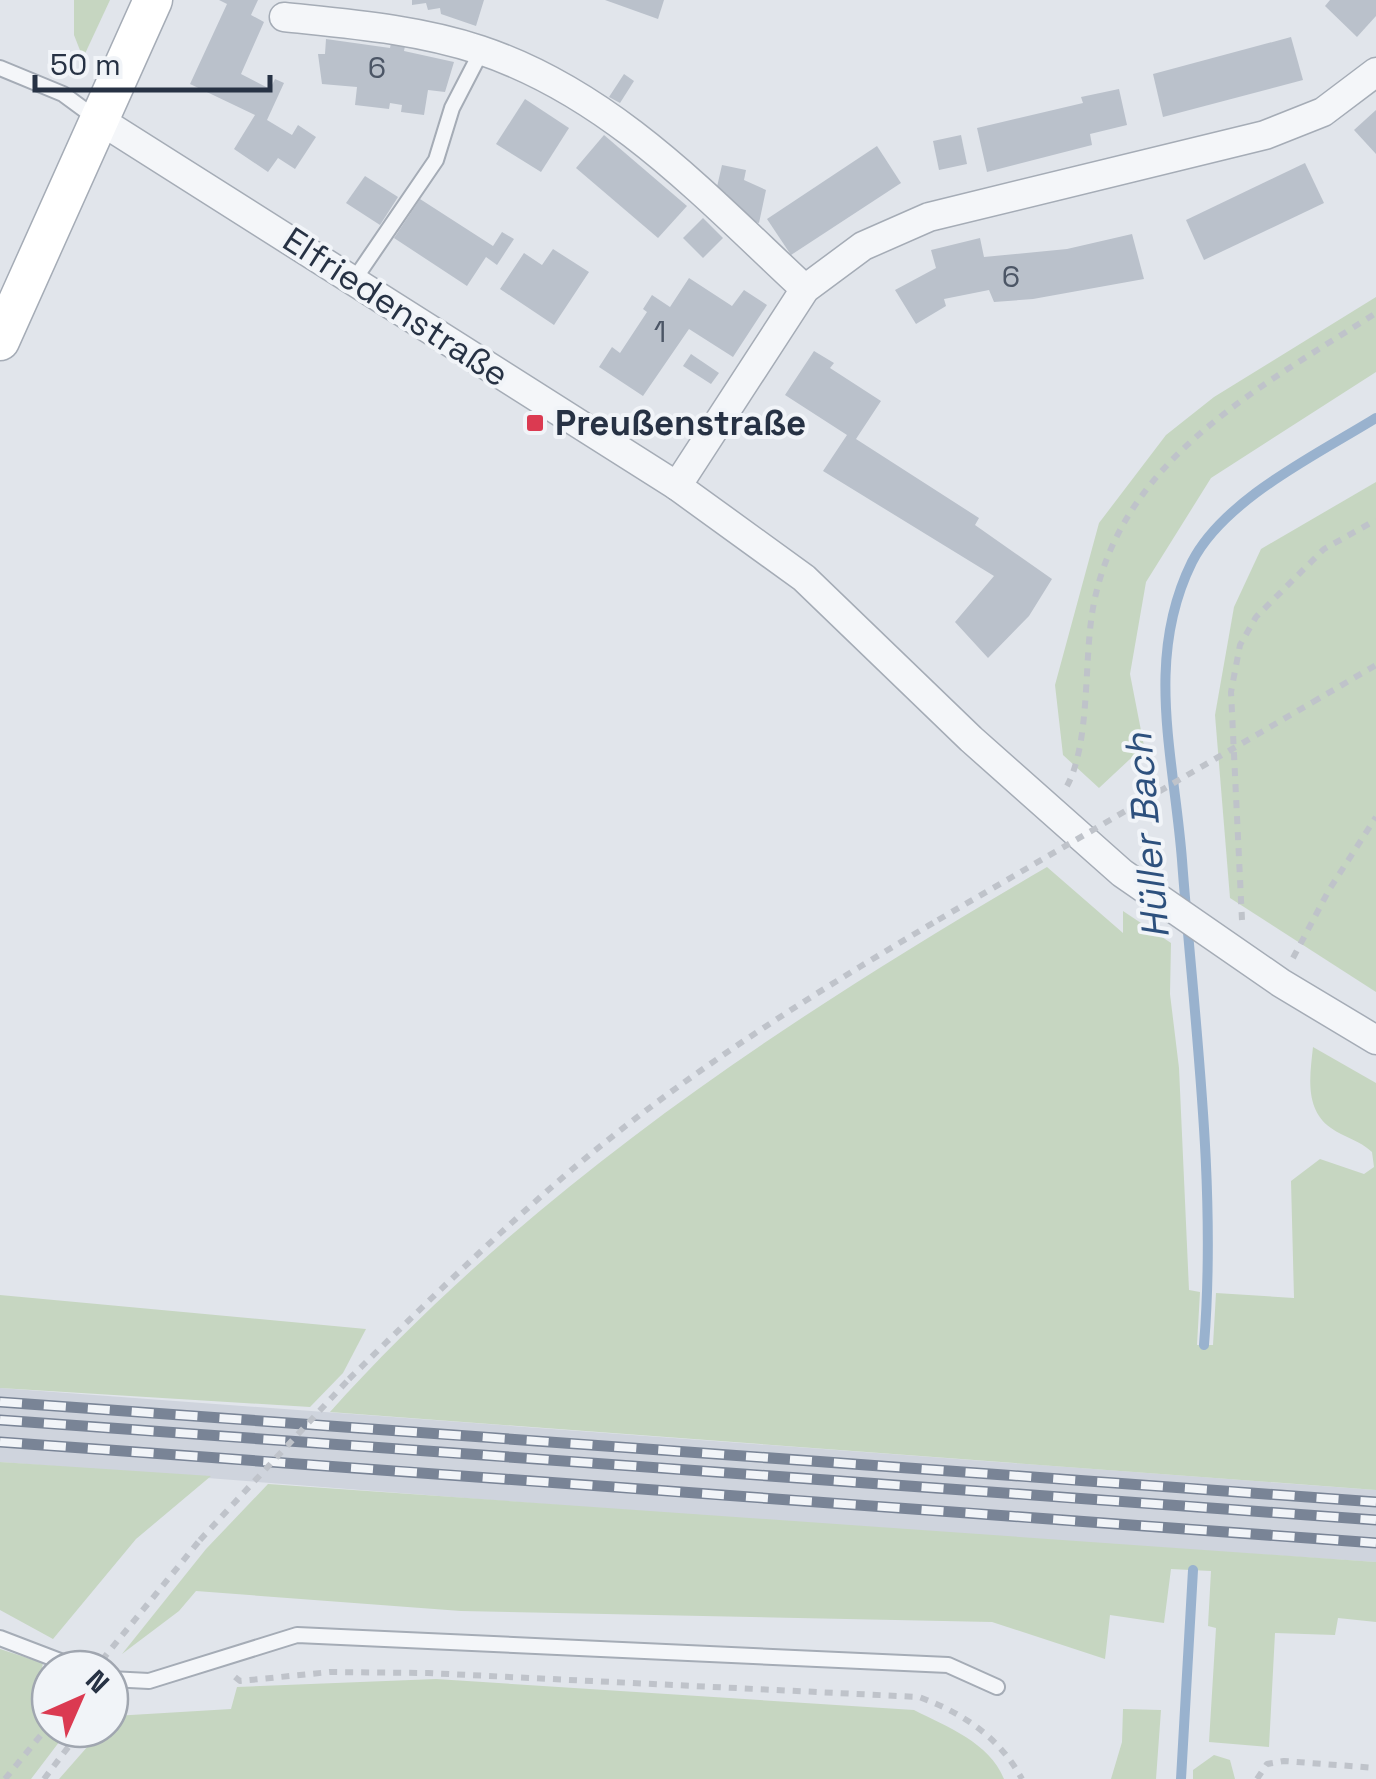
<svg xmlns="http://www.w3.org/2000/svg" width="1376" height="1779" viewBox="0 0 1376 1779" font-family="'Space Grotesk',sans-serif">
  <rect width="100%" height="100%" fill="#e1e5eb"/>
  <polygon fill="#cfd4dd" points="0,1388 1376,1490 1376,1562 827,1526 0,1462"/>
  <g fill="#c6d6c1">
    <polygon points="74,0 110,0 83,58 74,35"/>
    <polygon points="1376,297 1376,372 1211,478 1146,582 1130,674 1144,746 1099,788 1063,755 1055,685 1099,523 1166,435 1214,397"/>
    <polygon points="1376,482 1376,992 1230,898 1215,715 1234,607 1261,549"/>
    <path d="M1047 867 1123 933V911L1171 943 1170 994 1179 1068 1189 1290 1200 1292 1197 1345H1213L1216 1293 1294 1298 1291 1181 1320 1159 1364 1174 1374 1167 1372 1152C1359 1140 1345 1138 1331 1128 1304 1109 1310 1075 1313 1047L1376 1083V1490L330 1412C533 1186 786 1019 1047 867Z"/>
    <polygon points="0,1295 366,1329 343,1373 310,1407 0,1388"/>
    <polygon points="0,1462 211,1476 136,1539 53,1639 0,1610"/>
    <polygon points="268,1484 1376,1562 1376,1622 1338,1618 1335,1635 1275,1633 1269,1747 1209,1742 1216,1628 1208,1626 1211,1571 1171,1569 1164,1623 1110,1615 1105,1659 992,1622 461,1611 196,1591 179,1611 122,1654 206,1549"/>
    <polygon points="0,1649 43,1663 41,1673 50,1680 50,1729 69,1729 31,1779 0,1779"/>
    <path d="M436 1679 914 1710C947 1727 989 1742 1004 1779H59L103 1729H110L114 1716 231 1709 237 1687Z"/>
    <polygon points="1123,1709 1161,1710 1156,1779 1111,1779 1122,1742"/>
    <polygon points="1214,1755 1230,1760 1235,1779 1193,1779 1193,1770"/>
  </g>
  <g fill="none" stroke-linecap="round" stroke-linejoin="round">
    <g stroke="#99b2ce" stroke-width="10">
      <path d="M1204 1345C1217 1184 1194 1021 1182 860 1174 757 1144 659 1192 562 1224 499 1318 454 1376 418"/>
      <polyline points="1181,1779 1193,1570"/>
    </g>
  </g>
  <g fill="#bac1cb">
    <polygon points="219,0 258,0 251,15 264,22 241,74 270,89 275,79 284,83 267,120 292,135 298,125 316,137 295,169 278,158 268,172 234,149 255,115 190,84 227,4"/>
    <polygon points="412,0 484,0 476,26 441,14 440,8 428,10 426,3 412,5"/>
    <polygon points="605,0 664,0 658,19"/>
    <polygon points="1330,0 1376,0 1376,16 1357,37 1325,6"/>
    <polygon points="1291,37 1303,80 1163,117 1153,74"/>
    <polygon points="326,39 390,48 392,39 406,41 404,51 454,62 445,92 428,90 424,115 401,112 402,105 390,103 389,109 355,105 357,87 322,84 318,54 325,54"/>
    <polygon points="624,74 634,81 620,103 609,97"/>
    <polygon points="1119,89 1127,125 1090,134 1092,145 987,172 977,128 1083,103 1081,97"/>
    <polygon points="525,99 569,128 541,172 496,144"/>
    <polygon points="1376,110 1376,154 1354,130"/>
    <polygon points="604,135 687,206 658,238 576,168"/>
    <polygon points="961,135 967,164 939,170 933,141"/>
    <polygon points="877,146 901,183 791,255 767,219"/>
    <polygon points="1305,163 1324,203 1204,260 1186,220"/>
    <polygon points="722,165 746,170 744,180 766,190 759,223 746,220 747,214 736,212 737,204 725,202 727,194 716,191"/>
    <polygon points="365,176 398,197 380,225 346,203"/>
    <polygon points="420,199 493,246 502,232 514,239 497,265 486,257 467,286 394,238"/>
    <polygon points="703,218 723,238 703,258 683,238"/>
    <polygon points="1132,234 1144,279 1033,299 994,302 989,290 944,299 946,306 916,324 895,290 936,268 931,250 980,238 984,257 1067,249"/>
    <polygon points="553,249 589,272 554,325 500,289 524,253 542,265"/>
    <polygon points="689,278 732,306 744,290 767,305 733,357 689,329 643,396 599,367 612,347 620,353 647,312 643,309 652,295 670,307"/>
    <polygon points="814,351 834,363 830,368 881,401 856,439 979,518 975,525 1052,579 1029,616 988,658 955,622 994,576 823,471 847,435 785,395"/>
    <polygon points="691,354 719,373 711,384 683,366"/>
  </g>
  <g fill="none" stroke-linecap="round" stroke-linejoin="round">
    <defs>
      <g id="lane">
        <polyline points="0,68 63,94 97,119"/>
        <polyline points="354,280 436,160 452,108 482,50"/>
        <polyline points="0,1638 81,1669"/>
        <polyline points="110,1679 149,1681 297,1635 948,1665 997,1687"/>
      </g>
      <g id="street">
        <path d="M284 17C350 24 416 29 480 50 612 94 706 197 805 289"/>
        <polyline points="98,119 677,486 804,578 971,739 1122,873 1281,983 1376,1040"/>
        <polyline points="677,486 805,289 863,246 929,217 1265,135 1323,112 1376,72"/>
      </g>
      <polyline id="secondary" points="0,341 153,0"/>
    </defs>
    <use href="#lane" stroke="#a5acb6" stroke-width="18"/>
    <use href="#street" stroke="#a5acb6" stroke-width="31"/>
    <use href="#secondary" stroke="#a5acb6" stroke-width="41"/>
    <g stroke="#bfc3ca" stroke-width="6" stroke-dasharray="8 8" stroke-linecap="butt">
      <polyline points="1313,702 1376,665"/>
      <path d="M1067 786C1090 743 1084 666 1092 614 1116 461 1258 389 1376 313"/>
      <polyline points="1242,920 1231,692 1240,645 1256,617 1324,549 1376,520"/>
      <polyline points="1293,958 1329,890 1376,817"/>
      <path d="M349 1379C416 1313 483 1247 554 1185 672 1082 804 999 938 920"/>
      <polyline points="102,1660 200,1540"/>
      <path d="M235 1677 240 1681 330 1672 428 1673 919 1697C963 1713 999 1737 1022 1779"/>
      <polyline points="5,1779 50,1724"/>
      <polyline points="44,1779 82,1729"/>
      <polyline points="1257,1779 1267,1764 1284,1761 1376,1768"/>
    </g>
    <use href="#lane" stroke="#f4f6f9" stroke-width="14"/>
    <use href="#street" stroke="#f4f6f9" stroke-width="28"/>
    <use href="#secondary" stroke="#fff" stroke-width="38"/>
    <defs>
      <g id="rail">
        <polyline points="0,1402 1376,1502"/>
        <polyline points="0,1420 1376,1520"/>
        <polyline points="0,1442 1376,1543"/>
      </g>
    </defs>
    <use href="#rail" stroke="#798496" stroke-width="11"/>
    <use href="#rail" stroke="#f1f4f8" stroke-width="8" stroke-dasharray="22" stroke-linecap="butt"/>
    <g stroke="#bfc3ca" stroke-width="6" stroke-dasharray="8 8" stroke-linecap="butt">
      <polyline points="938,920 1313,702"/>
      <polyline points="200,1540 349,1379"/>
    </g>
  </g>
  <rect fill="#db3a51" stroke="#f1f4f8" stroke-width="4" x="525" y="413" width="20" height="20" rx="5"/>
  <g text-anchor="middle" stroke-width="8" stroke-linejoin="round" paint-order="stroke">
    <g font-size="30" fill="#4c5666">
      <text x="377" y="78">6</text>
      <text x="1011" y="287">6</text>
      <text x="660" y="342">1</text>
    </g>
    <g font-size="35" fill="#273244" stroke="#f1f4f8">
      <text transform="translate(396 307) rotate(33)" y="12">Elfriedenstraße</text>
    </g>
    <g font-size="35" font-weight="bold" fill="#273244" stroke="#f1f4f8" text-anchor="start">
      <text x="555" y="435">Preußenstraße</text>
    </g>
    <g font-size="38" font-style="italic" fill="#2d507d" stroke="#f1f4f8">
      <text transform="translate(1147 836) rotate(-95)" y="13">Hüller Bach</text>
    </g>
  </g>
  <g transform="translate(80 1699) rotate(45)"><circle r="48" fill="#f1f4f8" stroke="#a0a6b0" stroke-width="2.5"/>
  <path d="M0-8L18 38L0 25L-18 38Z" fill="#db3a51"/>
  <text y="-15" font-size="28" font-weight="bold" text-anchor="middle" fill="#273244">N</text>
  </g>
  <path d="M35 75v15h235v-15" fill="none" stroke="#273244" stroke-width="5"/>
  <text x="50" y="75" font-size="30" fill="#273244" stroke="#f1f4f8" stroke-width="8" paint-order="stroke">50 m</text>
</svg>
